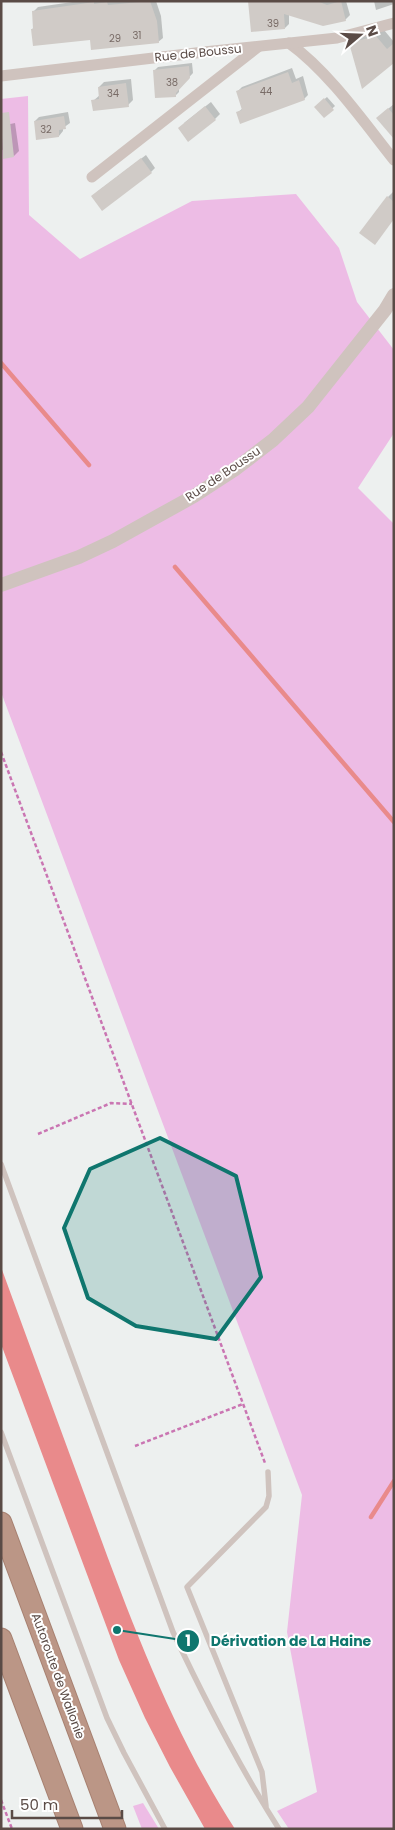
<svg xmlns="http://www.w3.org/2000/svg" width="395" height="1830" viewBox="0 0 395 1830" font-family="Poppins,sans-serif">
  <rect width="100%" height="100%" fill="#edf0ef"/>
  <g fill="#edbce5">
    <polygon points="28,96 29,215 80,259 192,201 296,194 339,248 357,302 394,350 394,433 358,488 394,524 394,1829 289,1829 277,1811 317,1792 287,1632 302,1495 1,692 1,99"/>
    <polygon points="143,1803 159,1829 142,1829 133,1806"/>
  </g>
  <path fill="#e98a8b" d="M1 1267C31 1349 61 1431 91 1512 131 1621 172 1731 235 1829H205L170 1767 145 1718 119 1660 1 1344Z"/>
  <g fill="#0003">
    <polygon points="79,1 156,1 161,16 163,38 158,42 91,38 32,29 35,27 33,12 38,7"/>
    <polygon points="249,1 346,1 350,15 345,20 289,14 289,24 285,28"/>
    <polygon points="374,1 394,1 394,4 376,10"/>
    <polygon points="384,30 394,42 394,61 351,44 358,37"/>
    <polygon points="192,63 193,73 179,88 179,92 176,95 154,71 158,67"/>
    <polygon points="292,68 296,79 303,76 308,95 304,99 237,113 243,108 238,91 242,87"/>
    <polygon points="131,79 133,100 128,105 93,101 100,95 99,87 104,82"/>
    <polygon points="327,97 335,106 324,116 315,107"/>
    <polygon points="211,102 220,114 215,119 184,123"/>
    <polygon points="394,104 394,131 383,113"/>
    <polygon points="68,112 70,123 63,128 63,131 59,136 35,121 39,117"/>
    <polygon points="15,123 19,151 14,156 1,149 1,126"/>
    <polygon points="146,155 155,168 151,172 97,192"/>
    <polygon points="393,192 394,193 394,219 388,197"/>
  </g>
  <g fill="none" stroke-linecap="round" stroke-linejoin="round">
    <g stroke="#e98a8b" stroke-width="4.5">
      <polyline points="1,363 89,465"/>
      <polyline points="175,567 394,822"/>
      <polyline points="371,1517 394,1481"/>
    </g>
  </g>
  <g fill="#d0cbc7">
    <polygon points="150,1 157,21 159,43 91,50 90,40 33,46 31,29 33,29 32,11 94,2 94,4 107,2 108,5"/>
    <polygon points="248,1 317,1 327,5 341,1 346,21 323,26 284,14 285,29 251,32"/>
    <polygon points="376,36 387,49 394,43 394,63 362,89 349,43"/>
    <polygon points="189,66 190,78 176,93 176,97 155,98 153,70"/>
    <polygon points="288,72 292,83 299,80 305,100 240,124 236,112 242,110 236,91"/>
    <polygon points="126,83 129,107 93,111 91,100 99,99 98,87"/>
    <polygon points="324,98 334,110 324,118 314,107"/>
    <polygon points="205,106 216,120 188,142 178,128"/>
    <polygon points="388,108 394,115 394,139 376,118"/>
    <polygon points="9,112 14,157 3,159 1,113"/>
    <polygon points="64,116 66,129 59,130 59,137 36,140 34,121"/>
    <polygon points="141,158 152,173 102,211 91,196"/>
    <polygon points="387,196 394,202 394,219 375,245 359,233"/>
  </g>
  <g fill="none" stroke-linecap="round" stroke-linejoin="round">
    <defs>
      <g id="motorway">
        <polyline points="1,1523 115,1829"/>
        <polyline points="1,1639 72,1829"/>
      </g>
    </defs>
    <use href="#motorway" stroke="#a78171" stroke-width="23"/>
    <g stroke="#ca75b2" stroke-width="2.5" stroke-dasharray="4 2.5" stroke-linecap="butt">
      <polyline points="1,752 265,1463"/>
      <polyline points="38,1134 111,1103 132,1104"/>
      <polyline points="135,1446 243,1404"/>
      <polyline points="1,1800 12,1829"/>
    </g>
    <g stroke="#cfc3be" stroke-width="5.5">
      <path d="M1 1164 173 1632C205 1700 239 1766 279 1829"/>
      <polyline points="1,1432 107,1718 124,1753 165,1829"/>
      <polyline points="266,1806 262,1772 187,1587 266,1507 269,1496 268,1472"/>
    </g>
    <g stroke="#cfc3be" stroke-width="11">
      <path d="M289 43C329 72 363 121 394 160"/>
      <polyline points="1,76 204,52 337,38 394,23"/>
      <polyline points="92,177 258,47"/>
    </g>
    <polyline stroke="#cfc3be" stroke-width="14" points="1,585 79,557 113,541 194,496 234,470 273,440 308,407 385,310 394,295"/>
    <use href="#motorway" stroke="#bb9686" stroke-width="21"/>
  </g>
  <path fill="#0f766e" fill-opacity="0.2" stroke="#0f766e" stroke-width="4" stroke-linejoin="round" d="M160 1138 236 1176 261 1277 216 1339 136 1326 88 1298 64 1228 90 1169Z"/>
  <g text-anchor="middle" stroke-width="4" stroke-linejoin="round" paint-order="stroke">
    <g font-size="10" fill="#786b66">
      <text x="273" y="27">39</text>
      <text x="137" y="39">31</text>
      <text x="115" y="42">29</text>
      <text x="172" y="86">38</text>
      <text x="266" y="95">44</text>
      <text x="113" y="97">34</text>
      <text x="46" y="133">32</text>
    </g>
    <g font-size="12" fill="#5a4b46" stroke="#fff">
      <text transform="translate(198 53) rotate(-6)" y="4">Rue de Boussu</text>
      <text transform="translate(223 474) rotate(-34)" y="4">Rue de Boussu</text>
      <text transform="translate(58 1676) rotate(70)" y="4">Autoroute de Wallonie</text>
    </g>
  </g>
  <path fill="none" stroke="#0f766e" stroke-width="2" d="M117 1630L188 1641"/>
  <g fill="#0f766e" stroke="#fff" stroke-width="2">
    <circle cx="117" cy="1630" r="5"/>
    <circle cx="188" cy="1641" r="12"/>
  </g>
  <g font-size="15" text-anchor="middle" font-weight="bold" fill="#fff">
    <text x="188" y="1646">1</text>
  </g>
  <g font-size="14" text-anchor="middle" font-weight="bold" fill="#0f766e" stroke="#fff" stroke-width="4" stroke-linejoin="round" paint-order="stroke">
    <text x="291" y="1646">Dérivation de La Haine</text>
  </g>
  <rect width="395" height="1830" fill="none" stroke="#5a4b46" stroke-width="5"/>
  <g transform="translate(360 35) rotate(71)" stroke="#ffffff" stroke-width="4" paint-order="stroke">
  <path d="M0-4L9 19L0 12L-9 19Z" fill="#5a4b46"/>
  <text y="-8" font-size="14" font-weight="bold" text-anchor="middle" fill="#5a4b46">N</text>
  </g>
  <path d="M12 1810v8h110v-8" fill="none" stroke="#5a4b46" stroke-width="2.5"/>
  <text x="20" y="1810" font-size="15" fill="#5a4b46" stroke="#ffffff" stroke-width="4" paint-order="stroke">50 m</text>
</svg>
